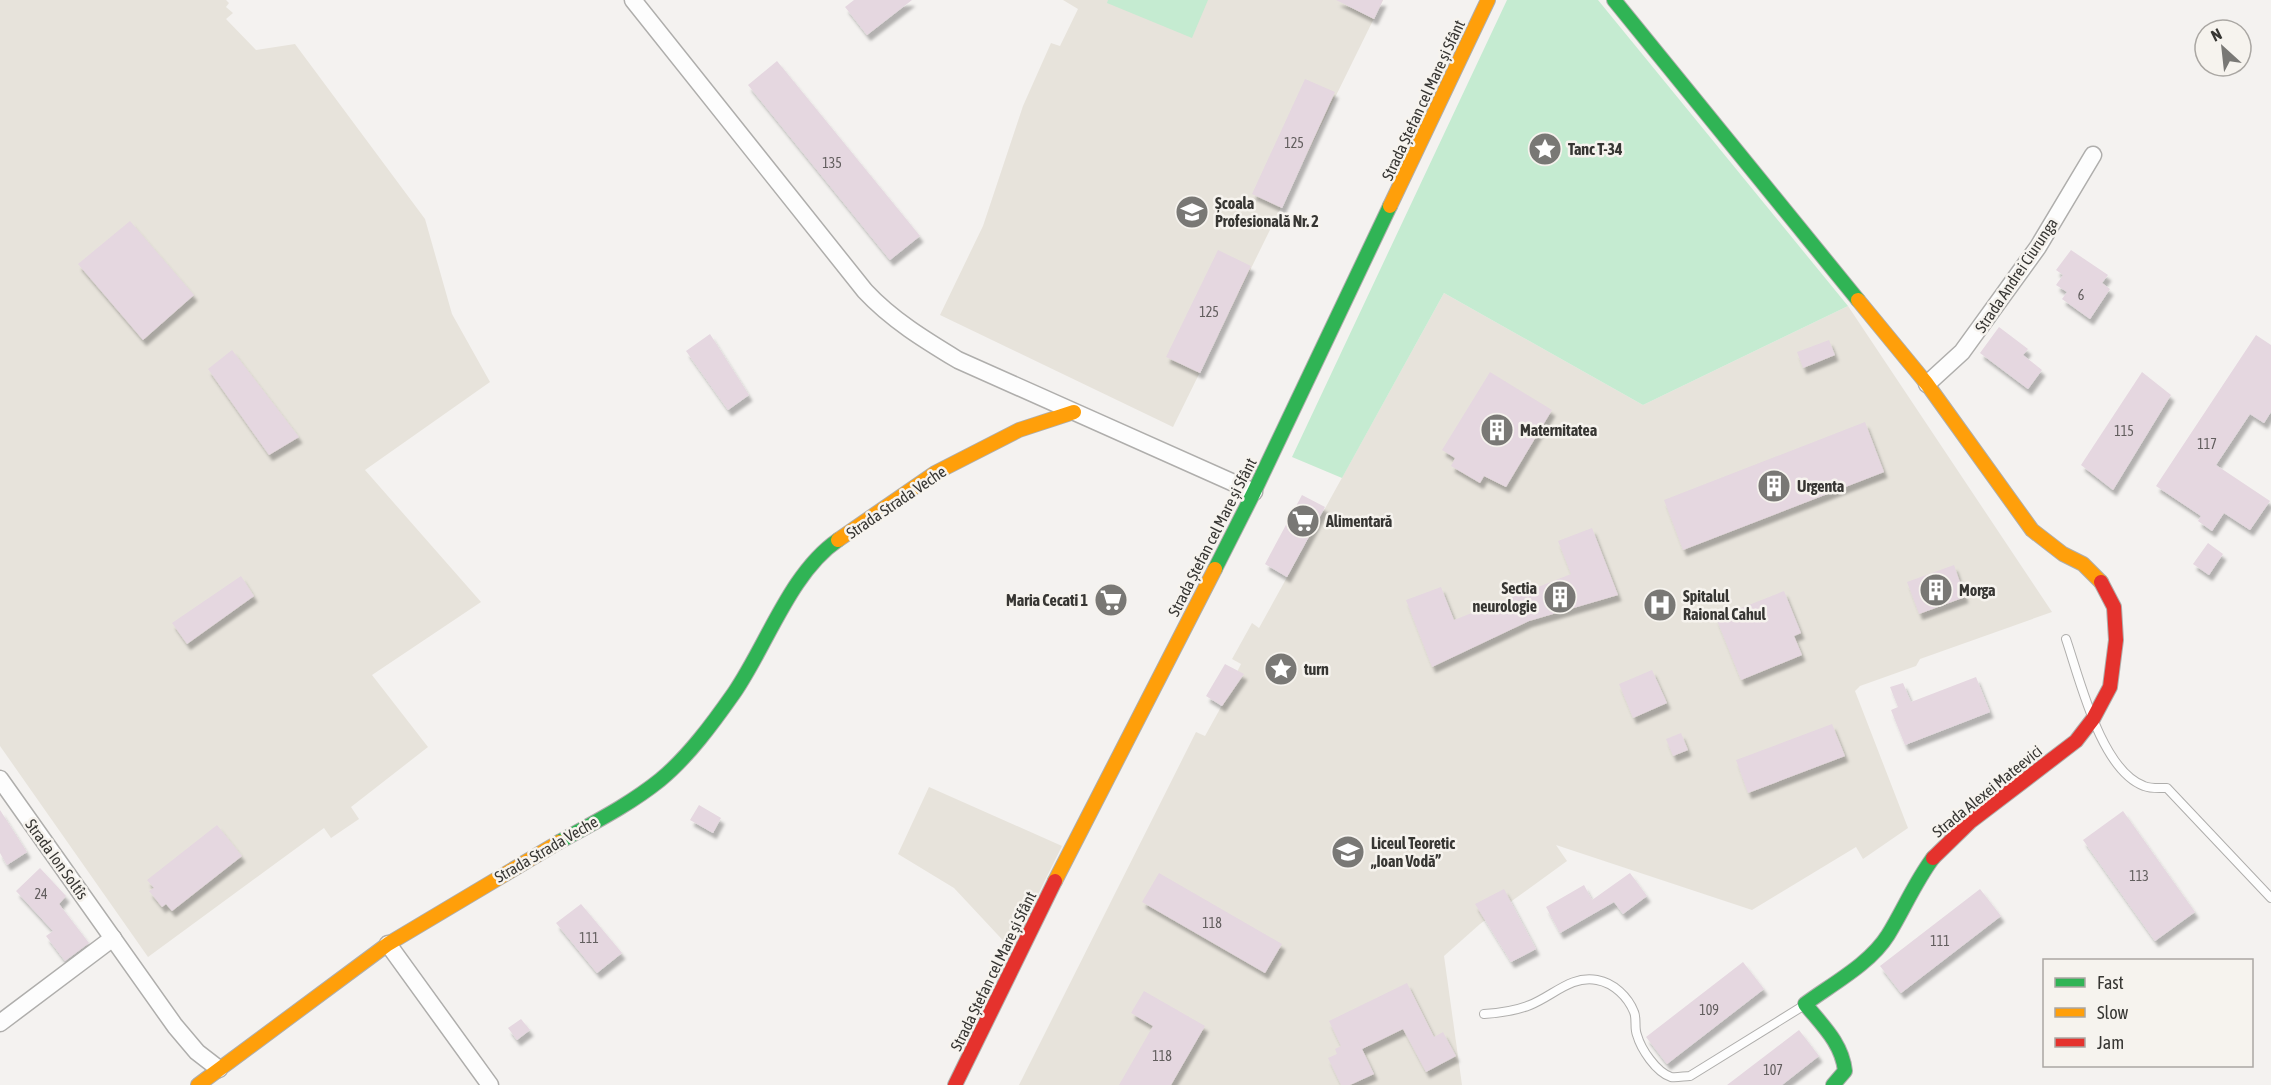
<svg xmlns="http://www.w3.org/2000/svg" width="2271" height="1085" viewBox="0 0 2271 1085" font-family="'Asap Condensed',sans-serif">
  <defs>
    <filter id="shadow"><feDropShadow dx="3.5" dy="6" stdDeviation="1.5" flood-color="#0004"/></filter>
  </defs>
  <rect width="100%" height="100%" fill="#f4f2f0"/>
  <g fill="#e7e3db">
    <polygon points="0,0 226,0 229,3 226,7 233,13 226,19 256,50 295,44 425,219 452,314 490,382 365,470 481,602 372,675 428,747 351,807 359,819 331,838 324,828 148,957 0,746"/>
    <polygon points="1063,0 1383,0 1173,427 940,315 983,226 1023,106 1051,43 1060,46 1078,9"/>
    <polygon points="1444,293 1643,405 1848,306 2052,612 1920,659 1916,666 1860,686 1855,691 1908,828 1863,859 1856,847 1752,910 1556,845 1567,861 1480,924 1444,956 1462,1085 1019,1085 1196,732 1205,736 1231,689 1229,688 1241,664 1232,659 1252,623 1259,628"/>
    <polygon points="929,787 1062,846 1011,949 954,888 898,854"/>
  </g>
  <g fill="#c5ebd1">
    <polygon points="1108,0 1208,0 1192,38 1107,3"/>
    <polygon points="1507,0 1598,0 1848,306 1643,405 1444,293 1342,478 1292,457"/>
  </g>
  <g fill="#e5d7e0" filter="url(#shadow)">
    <polygon points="854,0 912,0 867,35 845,7"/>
    <polygon points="1336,0 1383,0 1374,19"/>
    <polygon points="777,61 920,236 890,260 748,85"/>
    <polygon points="1305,79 1335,92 1282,208 1252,194"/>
    <polygon points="130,221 194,295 143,340 78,264"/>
    <polygon points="1218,250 1251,266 1200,373 1166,357"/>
    <polygon points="2071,250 2108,275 2102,283 2110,289 2090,319 2062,299 2067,292 2056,285 2063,275 2056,270"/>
    <polygon points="1999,327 2028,349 2023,355 2042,370 2028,389 1980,353"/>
    <polygon points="710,334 749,395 728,410 686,351"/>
    <polygon points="2256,335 2271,345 2271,412 2264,423 2250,414 2216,465 2270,501 2250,530 2224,513 2212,531 2198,521 2201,516 2156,486"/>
    <polygon points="1829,340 1835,355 1803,368 1797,352"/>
    <polygon points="232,350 299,437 269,455 208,369"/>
    <polygon points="1490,372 1552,410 1506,487 1484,476 1480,483 1451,466 1455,458 1442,450"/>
    <polygon points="2142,372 2171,395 2113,490 2081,465"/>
    <polygon points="1865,422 1884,472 1683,550 1664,500"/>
    <polygon points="1302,495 1325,507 1287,577 1265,564"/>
    <polygon points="1592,528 1618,595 1529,621 1432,667 1406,600 1441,587 1454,620 1571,574 1558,541"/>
    <polygon points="2208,543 2223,554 2209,575 2193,564"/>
    <polygon points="1954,565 1965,597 1919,614 1907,582"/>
    <polygon points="241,576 254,596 187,644 172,623"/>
    <polygon points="1784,591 1801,633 1794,636 1802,655 1741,680 1716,618"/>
    <polygon points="1225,664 1244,674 1222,706 1206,696"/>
    <polygon points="1652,670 1667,703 1633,718 1619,684"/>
    <polygon points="1976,677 1990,712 1905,745 1891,710 1898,707 1890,687 1903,683 1911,702"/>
    <polygon points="1832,724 1845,756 1748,793 1736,760"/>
    <polygon points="1681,733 1688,750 1673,756 1666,739"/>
    <polygon points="699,805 721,818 713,833 690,820"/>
    <polygon points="0,810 27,852 7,865 0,853"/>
    <polygon points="2123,811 2195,912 2155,941 2083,840"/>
    <polygon points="217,825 242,856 172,911 166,904 162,907 149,891 154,888 147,880"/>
    <polygon points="40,868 66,896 59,904 89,943 65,961 46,936 53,931 16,891"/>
    <polygon points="1159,873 1282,944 1265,973 1142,902"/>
    <polygon points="1630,873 1647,896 1623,914 1614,902 1560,933 1546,907 1584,885 1592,900"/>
    <polygon points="1504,889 1536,949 1511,962 1475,904"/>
    <polygon points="1980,889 2001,916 1901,993 1880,966"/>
    <polygon points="581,904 622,953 597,973 556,923"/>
    <polygon points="1743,962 1764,989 1667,1064 1646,1037"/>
    <polygon points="1407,983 1434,1037 1443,1032 1456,1056 1426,1072 1403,1029 1362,1049 1374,1074 1350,1085 1341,1085 1328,1058 1337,1054 1335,1049 1341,1046 1329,1021"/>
    <polygon points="1144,991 1205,1026 1171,1085 1119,1085 1153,1026 1131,1013"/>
    <polygon points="521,1019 530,1030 517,1040 508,1028"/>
    <polygon points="1799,1030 1819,1056 1782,1085 1727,1085"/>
  </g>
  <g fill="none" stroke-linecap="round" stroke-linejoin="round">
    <defs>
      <g id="lane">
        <path d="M2066 639C2080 680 2101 770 2144 786 2151 789 2160 788 2167 788L2271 898"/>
        <path d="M1484 1014C1500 1013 1515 1011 1530 1005 1553 996 1571 975 1597 980 1614 983 1628 997 1634 1012 1637 1019 1634 1028 1637 1035 1641 1049 1656 1072 1671 1077 1676 1078 1685 1076 1690 1076L1803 1006"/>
      </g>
      <g id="street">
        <path d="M633 0 865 291C892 320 925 340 958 360L1254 492"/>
        <polyline points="1927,384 1962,352 2038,247 2093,155"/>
        <polyline points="0,779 175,1026 197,1052 219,1069"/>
        <polyline points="388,944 490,1085"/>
        <polyline points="0,1023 113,938"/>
      </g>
      <g id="fast">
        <polyline points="1614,0 1858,300"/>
        <polyline points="1215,569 1254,492 1390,206"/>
        <path d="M559 842C593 823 629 805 660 780 688 757 713 723 734 693 767 645 790 573 838 540"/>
        <path d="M1833 1085 1845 1071C1842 1043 1822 1025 1805 1004 1832 984 1870 964 1888 935 1904 909 1915 882 1933 858"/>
      </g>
      <g id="slow">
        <polyline points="1390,206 1488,0"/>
        <polyline points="1858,300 1927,384 2032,530 2063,554 2083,564 2101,582"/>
        <polyline points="838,540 935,473 1019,430 1074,412"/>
        <polyline points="1055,881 1215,569"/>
        <polyline points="198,1085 388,944 559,842"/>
      </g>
      <g id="jam">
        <polyline points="1933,858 1970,822 2076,741 2093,719 2110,687 2116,640 2114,607 2101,582"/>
        <polyline points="955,1085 1055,881"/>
      </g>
    </defs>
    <use href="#lane" stroke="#afaeac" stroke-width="10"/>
    <use href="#street" stroke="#afaeac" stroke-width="19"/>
    <use href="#fast" stroke="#afaeac" stroke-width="16"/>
    <use href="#slow" stroke="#afaeac" stroke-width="16"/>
    <use href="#jam" stroke="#afaeac" stroke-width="16"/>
    <use href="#lane" stroke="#fdfdfd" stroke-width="8"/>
    <use href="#street" stroke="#fdfdfd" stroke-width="16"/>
    <use href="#fast" stroke="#30b455" stroke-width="14"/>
    <use href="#slow" stroke="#ff9f0a" stroke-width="14"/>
    <use href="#jam" stroke="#e5322d" stroke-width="14"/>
  </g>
  <defs>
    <symbol id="sight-disc" viewBox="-11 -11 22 22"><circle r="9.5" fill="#797875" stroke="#f6f3ee"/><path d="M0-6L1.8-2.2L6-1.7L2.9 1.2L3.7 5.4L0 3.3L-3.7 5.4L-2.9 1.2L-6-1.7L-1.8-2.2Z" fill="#fff"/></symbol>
    <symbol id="university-disc" viewBox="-11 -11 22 22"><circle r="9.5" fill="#797875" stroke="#f6f3ee"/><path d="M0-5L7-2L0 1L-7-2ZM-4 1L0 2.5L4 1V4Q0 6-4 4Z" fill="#fff"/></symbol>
    <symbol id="building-disc" viewBox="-11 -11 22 22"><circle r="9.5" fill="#797875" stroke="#f6f3ee"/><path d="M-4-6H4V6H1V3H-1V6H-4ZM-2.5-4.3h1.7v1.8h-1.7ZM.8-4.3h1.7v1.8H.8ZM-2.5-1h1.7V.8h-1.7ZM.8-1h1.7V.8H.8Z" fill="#fff"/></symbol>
    <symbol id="supermarket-disc" viewBox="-11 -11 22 22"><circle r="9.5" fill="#797875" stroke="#f6f3ee"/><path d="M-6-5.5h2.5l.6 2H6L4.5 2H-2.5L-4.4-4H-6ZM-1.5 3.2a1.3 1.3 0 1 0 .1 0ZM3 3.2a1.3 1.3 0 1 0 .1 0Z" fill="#fff"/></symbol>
    <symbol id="hospital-disc" viewBox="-11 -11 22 22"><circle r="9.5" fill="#797875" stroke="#f6f3ee"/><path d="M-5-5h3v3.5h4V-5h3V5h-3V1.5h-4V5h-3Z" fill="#fff"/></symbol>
    <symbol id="school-disc" viewBox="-11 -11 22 22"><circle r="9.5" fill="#797875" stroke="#f6f3ee"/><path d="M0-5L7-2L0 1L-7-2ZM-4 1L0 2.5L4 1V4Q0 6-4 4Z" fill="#fff"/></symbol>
  </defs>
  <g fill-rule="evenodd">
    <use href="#sight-disc" x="1526" y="130" width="38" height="38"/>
    <use href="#university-disc" x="1173" y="193" width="38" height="38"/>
    <use href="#building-disc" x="1478" y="411" width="38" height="38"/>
    <use href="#building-disc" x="1755" y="467" width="38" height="38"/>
    <use href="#supermarket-disc" x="1284" y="502" width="38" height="38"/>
    <use href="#building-disc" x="1917" y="571" width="38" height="38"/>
    <use href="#building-disc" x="1541" y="578" width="38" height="38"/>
    <use href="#supermarket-disc" x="1092" y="581" width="38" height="38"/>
    <use href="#hospital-disc" x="1641" y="586" width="38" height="38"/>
    <use href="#sight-disc" x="1262" y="650" width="38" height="38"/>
    <use href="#school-disc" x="1329" y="833" width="38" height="38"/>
  </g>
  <g text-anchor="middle" stroke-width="5" stroke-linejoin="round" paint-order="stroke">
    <g font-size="14" fill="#625e5e">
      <text x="1294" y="148">125</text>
      <text x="832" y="168">135</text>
      <text x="2081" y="300">6</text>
      <text x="1209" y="317">125</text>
      <text x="2124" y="436">115</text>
      <text x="2207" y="449">117</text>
      <text x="2139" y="881">113</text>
      <text x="41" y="899">24</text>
      <text x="1212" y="928">118</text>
      <text x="589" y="943">111</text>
      <text x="1940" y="946">111</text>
      <text x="1709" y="1015">109</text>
      <text x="1162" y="1061">118</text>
      <text x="1773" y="1075">107</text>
    </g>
    <g font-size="16" fill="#373633" stroke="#f6f3ee">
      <text transform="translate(1423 100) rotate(-65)" y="6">Strada Ștefan cel Mare și Sfânt</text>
      <text transform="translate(2016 275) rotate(-56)" y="6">Strada Andrei Ciurunga</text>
      <text transform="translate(896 502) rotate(-34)" y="6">Strada Strada Veche</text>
      <text transform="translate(1212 537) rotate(-63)" y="6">Strada Ștefan cel Mare și Sfânt</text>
      <text transform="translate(1987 791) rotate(-39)" y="6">Strada Alexei Mateevici</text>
      <text transform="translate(546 849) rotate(-30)" y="6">Strada Strada Veche</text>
      <text transform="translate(57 859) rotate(54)" y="6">Strada Ion Soltîs</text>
      <text transform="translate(993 971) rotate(-64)" y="6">Strada Ștefan cel Mare și Sfânt</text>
    </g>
    <g font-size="16" font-weight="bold" fill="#373633" stroke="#f6f3ee" text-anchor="start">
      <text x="1568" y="155">Tanc T-34</text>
      <text x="1215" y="209">Școala<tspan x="1215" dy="18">Profesională Nr. 2</tspan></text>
      <text x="1520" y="436">Maternitatea</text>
      <text x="1797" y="492">Urgenta</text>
      <text x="1326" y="527">Alimentară</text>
      <text x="1537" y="594" text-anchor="end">Sectia<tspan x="1537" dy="18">neurologie</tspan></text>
      <text x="1959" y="596">Morga</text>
      <text x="1683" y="602">Spitalul<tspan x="1683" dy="18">Raional Cahul</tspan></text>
      <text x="1088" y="606" text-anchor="end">Maria Cecati 1</text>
      <text x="1304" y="675">turn</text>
      <text x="1371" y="849">Liceul Teoretic<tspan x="1371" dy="18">„Ioan Vodă”</tspan></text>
    </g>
  </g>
  <rect x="2043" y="959" width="210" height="108" fill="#f6f3ee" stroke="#aaa7a3" stroke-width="1.5"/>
  <rect x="2055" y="978" width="30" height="9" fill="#30b455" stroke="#aaa7a3" stroke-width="1.5"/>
  <text x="2097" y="989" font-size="18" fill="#373633">Fast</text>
  <rect x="2055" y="1008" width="30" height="9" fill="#ff9f0a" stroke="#aaa7a3" stroke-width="1.5"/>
  <text x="2097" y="1019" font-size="18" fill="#373633">Slow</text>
  <rect x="2055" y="1038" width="30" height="9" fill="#e5322d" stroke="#aaa7a3" stroke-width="1.5"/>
  <text x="2097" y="1049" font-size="18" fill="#373633">Jam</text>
  <g transform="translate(2223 48) rotate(333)"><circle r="28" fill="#f6f3ee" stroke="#aaa7a3" stroke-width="1.5"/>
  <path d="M0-4.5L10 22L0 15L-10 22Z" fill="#797875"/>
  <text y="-9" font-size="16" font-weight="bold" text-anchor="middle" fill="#373633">N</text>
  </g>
</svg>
